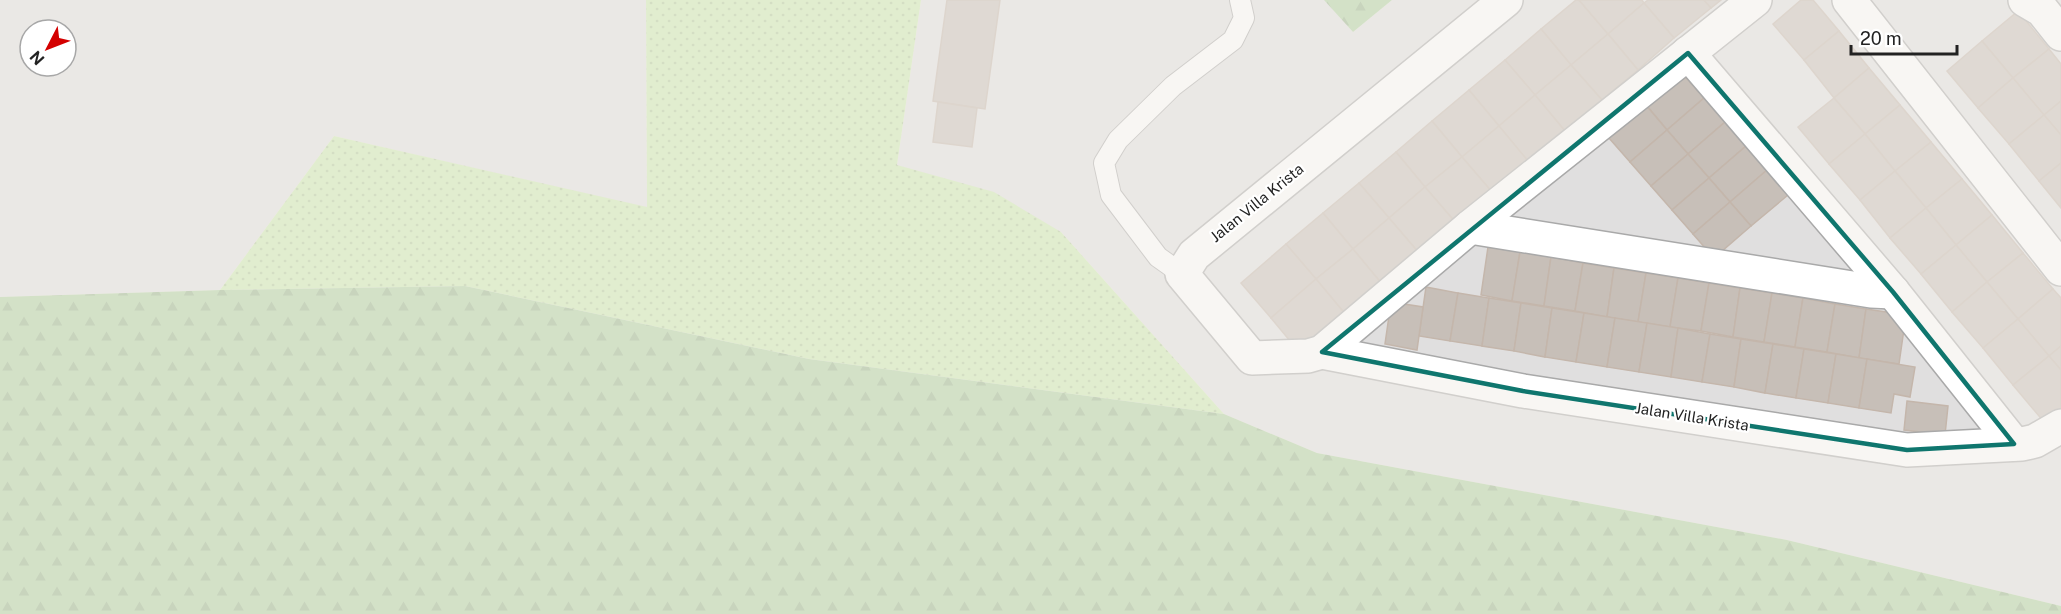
<svg xmlns="http://www.w3.org/2000/svg" width="2061" height="614" viewBox="0 0 2061 614" font-family="'Public Sans',sans-serif">
  <defs>
    <pattern id="grass-dots" width="8" height="8" patternUnits="userSpaceOnUse" patternTransform="scale(1.5)"><rect width="8" height="8" fill="#cdebb0"/><path d="M2 2h.1M6 6h.1" fill="none" stroke="#b0c997" stroke-width="1.8" stroke-linecap="round"/></pattern>
    <pattern id="forest-firs" width="22" height="20" patternUnits="userSpaceOnUse" patternTransform="scale(1.5)"><rect width="22" height="20" fill="#add19e"/><path d="M5 1l3.5 6h-7zM16 11l3.5 6h-7z" fill="#95b388"/></pattern>
  </defs>
  <rect width="100%" height="100%" fill="#f2efe9"/>
  <g fill="#e0dfdf" fill-rule="evenodd">
    <path d="M0 0H646L647 208 334 136 220 290 0 297ZM30 30H66V66H30Z"/>
    <polygon points="921,0 1326,0 1353,32 1392,0 2061,0 2061,606 1787,540 1317,453 1224,414 1061,232 897,165"/>
  </g>
  <polygon fill="url(#grass-dots)" points="646,0 921,0 897,165 994,192 1061,232 1224,414 809,359 465,286 220,290 334,136 647,207"/>
  <g fill="url(#forest-firs)">
    <polygon points="1324,0 1392,0 1353,32"/>
    <polygon points="465,286 809,359 1224,414 1317,453 1787,540 2061,606 2061,614 0,614 0,297 220,290"/>
  </g>
  <g fill="#c7bfb8" stroke="#c4b6ab" stroke-width="1.5">
    <polygon points="947,0 1000,0 985,109 933,101"/>
    <polygon points="1576,0 1579,0 1608,34 1571,65 1541,29"/>
    <polygon points="1579,0 1642,0 1644,3 1608,34"/>
    <polygon points="1648,0 1704,0 1711,8 1674,38 1644,3"/>
    <polygon points="1704,0 1721,0 1711,8"/>
    <polygon points="1801,0 1813,0 1839,31 1804,60 1773,24"/>
    <polygon points="1644,3 1674,38 1638,70 1608,34"/>
    <polygon points="2018,11 2049,49 2013,78 1982,41"/>
    <polygon points="1541,29 1571,65 1535,95 1505,60"/>
    <polygon points="1839,31 1869,68 1834,98 1804,60"/>
    <polygon points="1608,34 1638,70 1602,100 1571,65"/>
    <polygon points="1982,41 2013,78 1978,108 1947,71"/>
    <polygon points="2049,49 2061,64 2061,101 2044,115 2013,78"/>
    <polygon points="1505,60 1535,95 1499,126 1469,90"/>
    <polygon points="1571,65 1602,100 1565,131 1535,95"/>
    <polygon points="1869,68 1900,105 1865,134 1834,98"/>
    <polygon points="1683,74 1704,98 1667,130 1646,105"/>
    <polygon points="2013,78 2044,115 2009,144 1978,108"/>
    <polygon points="1469,90 1499,126 1462,157 1432,121"/>
    <polygon points="1535,95 1565,131 1528,161 1499,126"/>
    <polygon points="1704,98 1725,122 1688,154 1667,130"/>
    <polygon points="1834,98 1865,134 1829,164 1798,127"/>
    <polygon points="2061,101 2061,135 2044,115"/>
    <polygon points="938,102 977,108 972,147 933,142"/>
    <polygon points="1646,105 1667,130 1630,162 1609,138"/>
    <polygon points="1900,105 1931,142 1895,171 1865,134"/>
    <polygon points="2044,115 2061,135 2061,163 2039,181 2009,144"/>
    <polygon points="1432,121 1462,157 1425,187 1396,152"/>
    <polygon points="1725,122 1746,146 1709,178 1688,154"/>
    <polygon points="1499,126 1528,161 1492,192 1462,157"/>
    <polygon points="1667,130 1688,154 1651,186 1630,162"/>
    <polygon points="1865,134 1895,171 1860,200 1829,164"/>
    <polygon points="1931,142 1962,179 1926,208 1895,171"/>
    <polygon points="1746,146 1767,170 1730,202 1709,178"/>
    <polygon points="1396,152 1425,187 1389,218 1359,183"/>
    <polygon points="1688,154 1709,178 1672,210 1651,186"/>
    <polygon points="1462,157 1492,192 1456,223 1425,187"/>
    <polygon points="2061,163 2061,208 2039,181"/>
    <polygon points="1767,170 1788,195 1751,226 1730,202"/>
    <polygon points="1895,171 1926,208 1890,238 1860,200"/>
    <polygon points="1709,178 1730,202 1693,234 1672,210"/>
    <polygon points="1962,179 1992,215 1956,245 1926,208"/>
    <polygon points="1359,183 1389,218 1353,249 1323,213"/>
    <polygon points="1425,187 1456,223 1419,253 1389,218"/>
    <polygon points="1730,202 1751,226 1714,258 1693,234"/>
    <polygon points="1926,208 1956,245 1921,274 1890,238"/>
    <polygon points="1323,213 1353,249 1316,279 1286,244"/>
    <polygon points="1992,215 2023,253 1987,282 1956,245"/>
    <polygon points="1389,218 1419,253 1382,284 1353,249"/>
    <polygon points="1286,244 1316,279 1271,318 1241,283"/>
    <polygon points="1956,245 1987,282 1952,312 1921,274"/>
    <polygon points="1488,247 1520,252 1512,301 1481,295"/>
    <polygon points="1353,249 1382,284 1346,315 1316,279"/>
    <polygon points="1520,252 1551,257 1544,306 1512,301"/>
    <polygon points="2023,253 2053,289 2018,319 1987,282"/>
    <polygon points="1551,257 1583,263 1575,311 1544,306"/>
    <polygon points="1583,263 1614,268 1607,317 1575,311"/>
    <polygon points="1614,268 1646,273 1638,322 1607,317"/>
    <polygon points="1646,273 1678,278 1670,327 1638,322"/>
    <polygon points="1678,278 1709,283 1701,331 1670,327"/>
    <polygon points="1316,279 1346,315 1300,353 1271,318"/>
    <polygon points="1987,282 2018,319 1983,348 1952,312"/>
    <polygon points="1709,283 1740,288 1733,337 1701,331"/>
    <polygon points="1426,287 1458,293 1450,341 1419,336"/>
    <polygon points="1740,288 1772,293 1764,342 1733,337"/>
    <polygon points="2053,289 2061,298 2061,346 2049,356 2018,319"/>
    <polygon points="1458,293 1489,298 1482,346 1450,341"/>
    <polygon points="1772,293 1803,298 1795,347 1764,342"/>
    <polygon points="1489,298 1521,303 1514,351 1482,346"/>
    <polygon points="1803,298 1835,304 1827,352 1795,347"/>
    <polygon points="1391,302 1423,307 1417,350 1385,344"/>
    <polygon points="1521,303 1552,308 1545,357 1514,351"/>
    <polygon points="1835,304 1866,309 1859,358 1827,352"/>
    <polygon points="1552,308 1584,313 1576,362 1545,357"/>
    <polygon points="1866,309 1906,315 1899,364 1859,358"/>
    <polygon points="1584,313 1615,318 1607,367 1576,362"/>
    <polygon points="1615,318 1647,323 1639,372 1607,367"/>
    <polygon points="2018,319 2049,356 2013,385 1983,348"/>
    <polygon points="1647,323 1678,328 1671,377 1639,372"/>
    <polygon points="1678,328 1710,334 1702,382 1671,377"/>
    <polygon points="1710,334 1741,339 1734,387 1702,382"/>
    <polygon points="1741,339 1773,344 1765,393 1734,387"/>
    <polygon points="1773,344 1804,349 1796,398 1765,393"/>
    <polygon points="2061,346 2061,370 2049,356"/>
    <polygon points="1804,349 1836,354 1828,403 1796,398"/>
    <polygon points="1836,354 1867,359 1859,408 1828,403"/>
    <polygon points="2049,356 2061,370 2061,408 2044,422 2013,385"/>
    <polygon points="1867,359 1915,367 1910,397 1894,394 1891,413 1859,408"/>
    <polygon points="1907,401 1948,406 1945,435 1904,430"/>
  </g>
  <g fill="none" stroke-linecap="round" stroke-linejoin="round">
    <defs>
      <polyline id="service" points="1182,274 1158,257 1111,195 1104,163 1118,140 1173,86 1233,40 1244,18 1240,0"/>
      <g id="minor">
        <polyline points="1506,0 1194,255 1182,274 1252,358 1308,356 1322,352 1470,227 1755,0"/>
        <polyline points="1849,0 2061,269"/>
        <polyline points="2025,0 2042,10 2061,34"/>
        <polyline points="1688,53 1893,292 2014,444"/>
        <polyline points="1470,227 1871,291 1893,292"/>
        <polyline points="1322,352 1523,391 1907,450 2022,444 2035,441 2061,426"/>
      </g>
    </defs>
    <use href="#service" stroke="#a9a9a9" stroke-width="22"/>
    <use href="#minor" stroke="#a9a9a9" stroke-width="36"/>
    <use href="#service" stroke="#fff" stroke-width="20"/>
    <use href="#minor" stroke="#fff" stroke-width="33"/>
  </g>
  <path d="M0 0H2061V614H0ZM1688 53 1893 292 2014 444 1907 450 1523 391 1322 352Z" fill="#f2efe9" fill-opacity=".55" fill-rule="evenodd"/>
  <path fill="none" stroke="#0f766e" stroke-width="4.5" stroke-linejoin="round" d="M1688 53 1893 292 2014 444 1907 450 1523 391 1322 352Z"/>
  <g text-anchor="middle" stroke-width="4.5" stroke-linejoin="round" paint-order="stroke">
    <g font-size="15" fill="#222" stroke="#fff">
      <text transform="translate(1257 203) rotate(-39)" y="5">Jalan Villa Krista</text>
      <text transform="translate(1692 417) rotate(9)" y="5">Jalan Villa Krista</text>
    </g>
  </g>
  <g transform="translate(48 48) rotate(228)"><circle r="28" fill="#ffffff" stroke="#a7a7a7" stroke-width="1.5"/>
  <path d="M0-4.5L10 22L0 15L-10 22Z" fill="#d40000"/>
  <text y="-9" font-size="16" font-weight="bold" text-anchor="middle" fill="#222222">N</text>
  </g>
  <path d="M1851 45v9h106v-9" fill="none" stroke="#222222" stroke-width="3"/>
  <text x="1860" y="45" font-size="18" fill="#222222" stroke="#ffffff" stroke-width="4.5" paint-order="stroke">20 m</text>
</svg>
